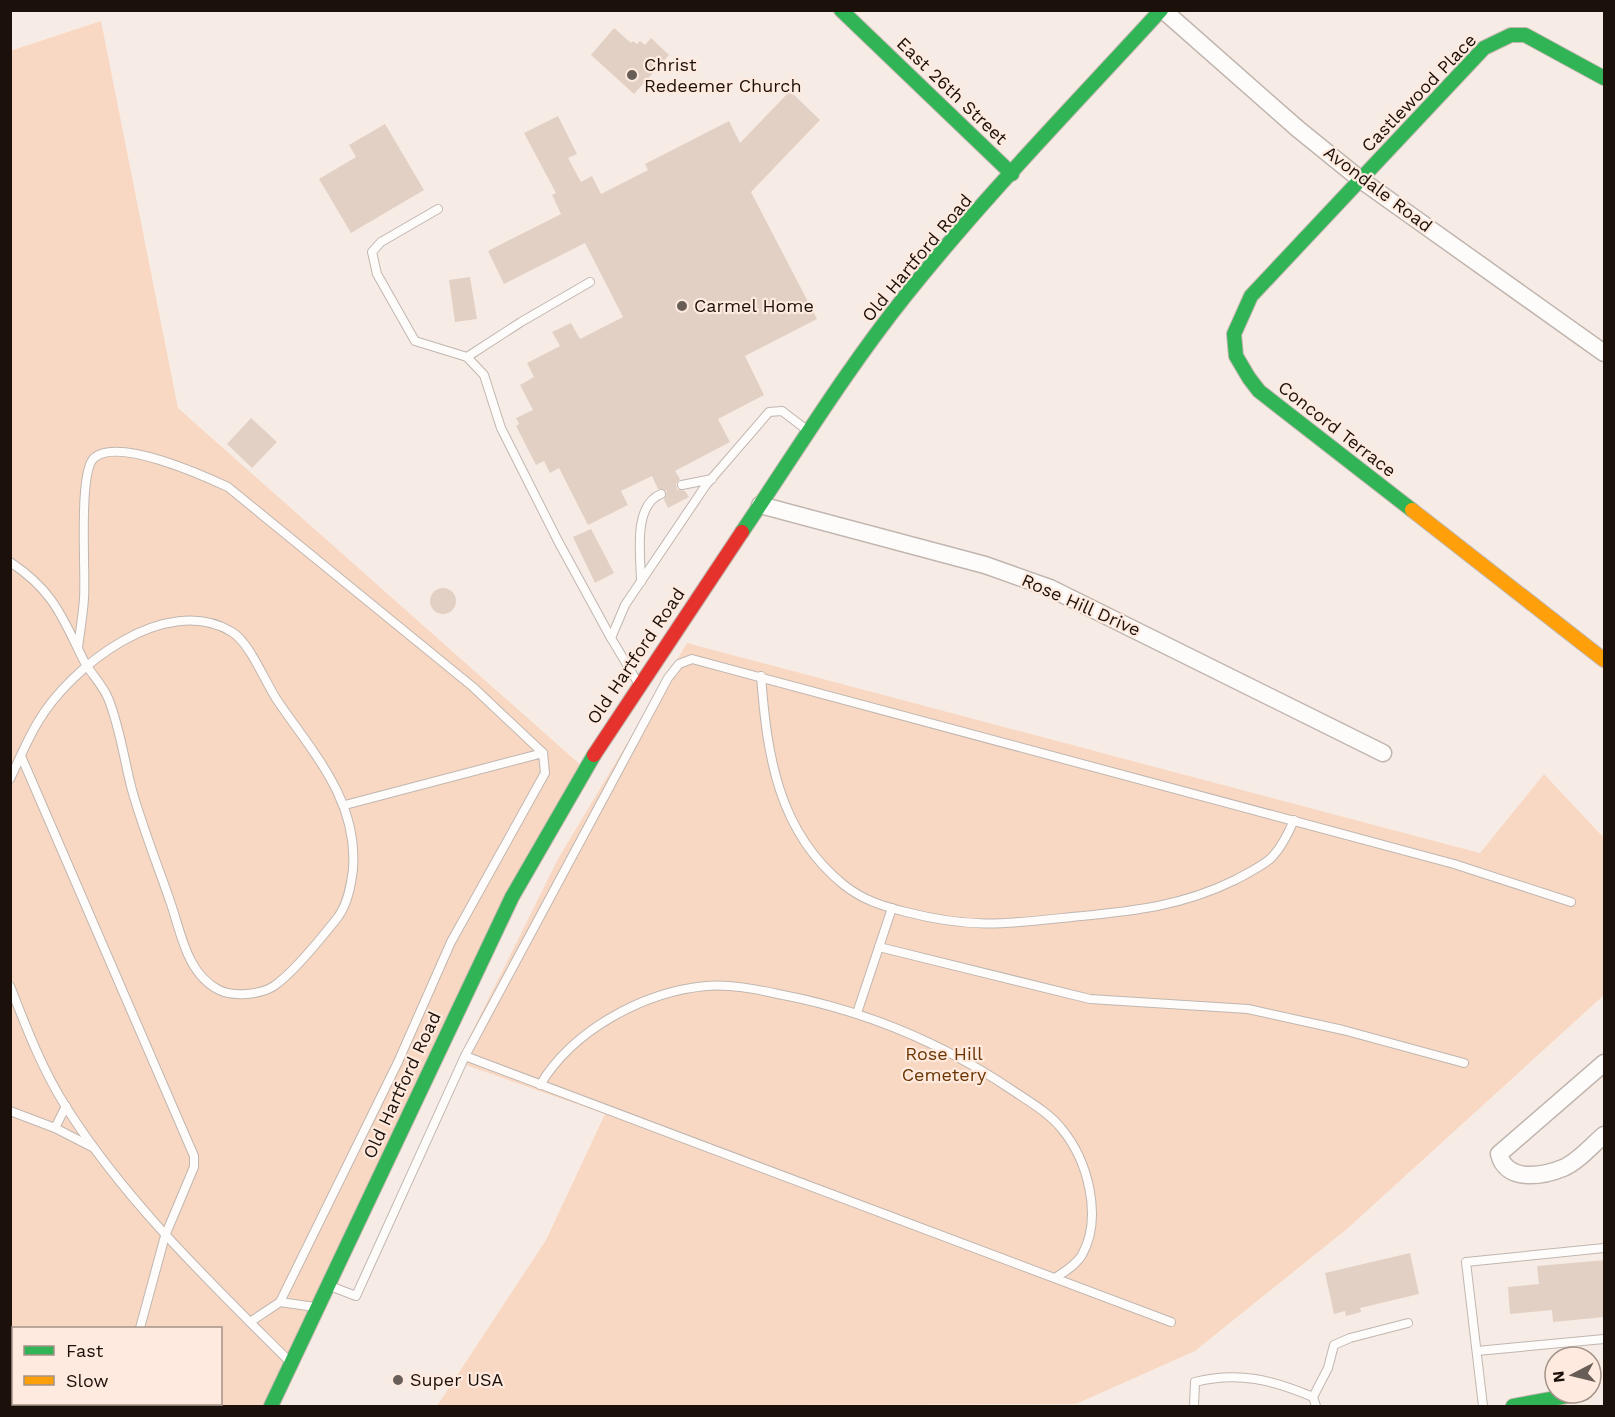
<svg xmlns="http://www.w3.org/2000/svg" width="1615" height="1417" viewBox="0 0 1615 1417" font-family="'Work Sans',sans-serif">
  <rect width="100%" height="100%" fill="#f7ece5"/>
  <g fill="#f9d8c3" fill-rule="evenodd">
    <path d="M101 21 178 408 584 768 271 1406H11L10 51ZM14 1328H220V1404H14Z"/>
    <polygon points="687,643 1480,853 1544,774 1604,838 1604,995 1348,1228 1195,1351 1076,1404 437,1406 546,1240 605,1114 457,1062 558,859"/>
  </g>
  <g fill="#e3d0c4">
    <polygon points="614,28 631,43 633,41 637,44 640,41 645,45 651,38 669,55 634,94 591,55"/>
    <polygon points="790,91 820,120 751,192 817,319 745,356 764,395 718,419 730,442 675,471 680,479 676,484 677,489 685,491 689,497 668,508 664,500 667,491 658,489 652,476 621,491 628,505 588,525 559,468 550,473 544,461 536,465 516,426 519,424 516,418 533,410 520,385 534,377 527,363 560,346 552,332 571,323 580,339 623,317 585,243 504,284 488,251 561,214 552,195 556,193 524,133 558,116 577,154 568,158 581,182 592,176 601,194 648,170 645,164 729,121 740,143"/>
    <polygon points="385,124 424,190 351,233 319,179 356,157 349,145"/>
    <polygon points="470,277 477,319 455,322 449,280"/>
    <polygon points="251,418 277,442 252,468 227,444"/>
    <polygon points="591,529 614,573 595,583 573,537"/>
    <circle cx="443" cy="601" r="13"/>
    <polygon points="1410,1253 1419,1294 1360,1308 1361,1312 1346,1316 1345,1311 1334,1314 1325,1273"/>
    <polygon points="1605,1260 1605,1317 1553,1322 1552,1310 1510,1314 1508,1287 1539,1284 1537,1266"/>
  </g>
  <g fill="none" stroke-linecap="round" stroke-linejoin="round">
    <defs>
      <g id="lane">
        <polyline points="438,209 381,242 372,252 377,274 415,341 467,357 484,375 501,428 558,541 611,638"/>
        <polyline points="467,357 521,322 590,282"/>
        <polyline points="682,485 712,479"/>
        <path d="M10 562C54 591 62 617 84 661 91 674 102 684 108 698 120 727 124 760 132 790 143 829 158 866 171 904 181 933 187 974 219 990 233 997 260 995 274 986 293 973 323 936 338 917 348 903 351 885 353 869 358 800 313 753 277 700 265 682 250 643 232 632 166 592 71 666 38 722 27 740 19 760 10 779"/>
        <path d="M641 582C641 557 632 506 661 494"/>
        <path d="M78 648C80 631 83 615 84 598 86 574 78 472 94 458 118 437 202 475 228 487L473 687 543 753"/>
        <path d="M761 676C767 755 778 832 844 885 863 900 882 906 906 912 972 929 1006 924 1072 917 1132 911 1180 907 1235 880 1246 874 1261 867 1270 859 1281 849 1288 834 1294 820"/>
        <polyline points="638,683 611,638 625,605 706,485 769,412 782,411 807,430"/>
        <polyline points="21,756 194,1156 194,1167 165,1236 140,1328"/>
        <polyline points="879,947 1090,999 1248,1009 1343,1030 1464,1063"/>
        <path d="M10 986C26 1027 42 1069 66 1107 127 1203 209 1281 289 1361"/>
        <polyline points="857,1013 892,908"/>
        <polyline points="465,1056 668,678 679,664 692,659 1454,864 1571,902"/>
        <path d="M540 1085C573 1030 643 992 706 986 730 984 755 989 778 994 864 1010 943 1043 1015 1092 1030 1102 1049 1113 1061 1128 1088 1160 1103 1217 1082 1255 1076 1265 1064 1272 1055 1278"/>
        <polyline points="10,1111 55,1128 94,1148"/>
        <polyline points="55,1128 66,1106"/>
        <polyline points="330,1286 356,1296 465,1056 1171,1322"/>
        <polyline points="280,1302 398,1062 451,942 545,773 543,753 345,805"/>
        <polyline points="250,1322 280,1302 315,1307"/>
        <polyline points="1477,1351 1604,1339"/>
        <polyline points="1313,1397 1328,1368 1334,1345 1350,1338 1408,1323"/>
        <polyline points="120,1406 120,1404"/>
        <path d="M1194 1406 1195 1382C1238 1371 1273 1380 1313 1397L1316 1406"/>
        <polyline points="1483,1406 1466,1262 1604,1248"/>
      </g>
      <g id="street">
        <polyline points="1163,10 1298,129 1361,180 1604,353"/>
        <polyline points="760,505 985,565 1050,588 1383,753"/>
        <path d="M1604 1063 1499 1154C1506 1182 1541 1177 1563 1168 1578 1162 1592 1145 1604 1135"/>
      </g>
      <g id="fast">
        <polyline points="841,10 1012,174"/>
        <polyline points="1412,510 1259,391 1249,378 1236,356 1234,334 1251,296 1484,48 1511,35 1525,35 1604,78"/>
        <path d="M742 532C796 452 846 370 906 295 985 196 1075 104 1161 10"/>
        <polyline points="271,1406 512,897 594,755"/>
        <polyline points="1513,1406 1584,1393"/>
      </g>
      <polyline id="slow" points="1412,510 1604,660"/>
      <polyline id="jam" points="594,755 742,532"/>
    </defs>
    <use href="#lane" stroke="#c0b6af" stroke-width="10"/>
    <use href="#street" stroke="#c0b6af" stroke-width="19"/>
    <use href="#fast" stroke="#c0b6af" stroke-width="16"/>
    <use href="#slow" stroke="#c0b6af" stroke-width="16"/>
    <use href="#jam" stroke="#c0b6af" stroke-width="16"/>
    <use href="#lane" stroke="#fefcfb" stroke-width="8"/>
    <use href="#street" stroke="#fefcfb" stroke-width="16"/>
    <use href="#fast" stroke="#30b455" stroke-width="14"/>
    <use href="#slow" stroke="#ff9f0a" stroke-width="14"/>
    <use href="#jam" stroke="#e5322d" stroke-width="14"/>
  </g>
  <g fill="#695e57" stroke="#feeade" stroke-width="2">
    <circle cx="632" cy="75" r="6"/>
    <circle cx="682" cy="306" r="6"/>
    <circle cx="398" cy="1380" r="6"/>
  </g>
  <g text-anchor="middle" stroke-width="4.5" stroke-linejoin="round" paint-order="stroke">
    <g font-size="18" fill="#1c110a" stroke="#feeade" text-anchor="start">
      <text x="644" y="71">Christ<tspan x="644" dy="21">Redeemer Church</tspan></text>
      <text x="694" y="312">Carmel Home</text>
      <text x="410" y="1386">Super USA</text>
    </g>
    <g font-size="18" fill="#1c110a" stroke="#feeade">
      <text transform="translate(952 91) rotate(44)" y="6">East 26th Street</text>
      <text transform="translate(1419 93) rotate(-46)" y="6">Castlewood Place</text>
      <text transform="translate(1378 189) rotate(37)" y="6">Avondale Road</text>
      <text transform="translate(917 258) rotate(-50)" y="6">Old Hartford Road</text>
      <text transform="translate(1337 429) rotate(38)" y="6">Concord Terrace</text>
      <text transform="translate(1081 605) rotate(24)" y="6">Rose Hill Drive</text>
      <text transform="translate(636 656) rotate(-56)" y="6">Old Hartford Road</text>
      <text transform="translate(402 1085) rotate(-65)" y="6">Old Hartford Road</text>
    </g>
    <g font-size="18" fill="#6b3402" stroke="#feeade">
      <text x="944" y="1060">Rose Hill<tspan x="944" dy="21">Cemetery</tspan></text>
    </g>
  </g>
  <rect width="1615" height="1417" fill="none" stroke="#1c110a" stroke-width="24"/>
  <rect x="12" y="1327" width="210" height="78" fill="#feeade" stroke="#a49389" stroke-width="1.5"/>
  <rect x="24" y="1346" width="30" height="9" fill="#30b455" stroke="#a49389" stroke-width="1.5"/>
  <text x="66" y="1357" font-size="18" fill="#1c110a">Fast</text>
  <rect x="24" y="1376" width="30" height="9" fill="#ff9f0a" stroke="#a49389" stroke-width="1.5"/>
  <text x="66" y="1387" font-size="18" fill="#1c110a">Slow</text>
  <g transform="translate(1573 1375) rotate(263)"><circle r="28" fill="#feeade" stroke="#a49389" stroke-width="1.5"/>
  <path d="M0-4.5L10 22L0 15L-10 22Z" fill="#695e57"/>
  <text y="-9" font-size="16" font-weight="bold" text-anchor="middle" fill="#1c110a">N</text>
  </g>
</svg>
